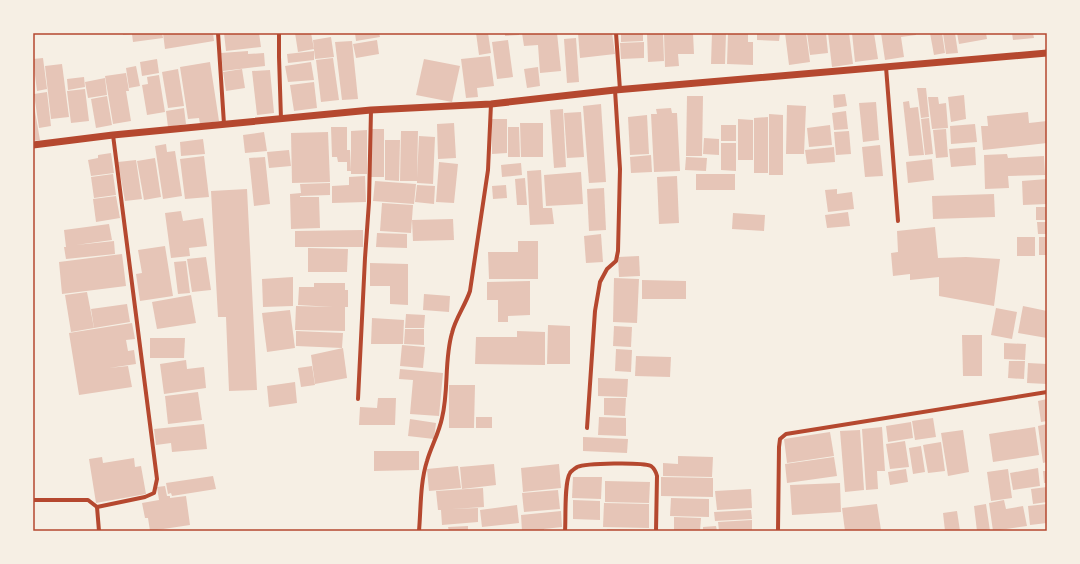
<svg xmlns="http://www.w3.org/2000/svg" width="1080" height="564" viewBox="0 0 1080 564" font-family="Arial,sans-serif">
  <rect width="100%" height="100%" fill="#f6efe4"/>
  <g fill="#e6c5b7">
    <polygon points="123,33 162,33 163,38 133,42 132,34 123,35"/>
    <polygon points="163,33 213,33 214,41 165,49"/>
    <polygon points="224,33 259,33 261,47 226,51"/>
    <polygon points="295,33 311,33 314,49 298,52"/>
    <polygon points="355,33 379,33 380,37 356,41"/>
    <polygon points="476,33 488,33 491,53 479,55"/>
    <polygon points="505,33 519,33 519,35 505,36"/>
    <polygon points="522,33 557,33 561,71 540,73 538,45 524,46"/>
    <polygon points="578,33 612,33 615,54 580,58"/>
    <polygon points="621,33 643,33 643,41 621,42"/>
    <polygon points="647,33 663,33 664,61 648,62"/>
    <polygon points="664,33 693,33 694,54 678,54 679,66 665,67"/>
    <polygon points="712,33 726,33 725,64 711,64"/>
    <polygon points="728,33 748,33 748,42 753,42 753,65 727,64"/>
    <polygon points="757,33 780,33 779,41 757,40"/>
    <polygon points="785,33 806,33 810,62 789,65"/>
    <polygon points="807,33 826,33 828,53 810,55"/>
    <polygon points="828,33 849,33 853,64 832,67"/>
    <polygon points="852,33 874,33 878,59 855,62"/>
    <polygon points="881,33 916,33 916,35 901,37 904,57 885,60"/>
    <polygon points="930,33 942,33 945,53 934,55"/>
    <polygon points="943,33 955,33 958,53 946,54"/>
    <polygon points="957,33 986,33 987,39 959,44"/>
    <polygon points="1012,33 1033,33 1034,38 1013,40"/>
    <polygon points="331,37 334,57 315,59 313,40"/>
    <polygon points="576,38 579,82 567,83 564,39"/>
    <polygon points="377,40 379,54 356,58 353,44"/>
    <polygon points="508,40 513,77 497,79 492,42"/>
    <polygon points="352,41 358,99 342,100 335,42"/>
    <polygon points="644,42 644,58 621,59 620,43"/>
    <polygon points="248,51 248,54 264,53 265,66 223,71 221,53"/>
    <polygon points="314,51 314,60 288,63 287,54"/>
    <polygon points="490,56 494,86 477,88 478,97 466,98 461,59"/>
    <polygon points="43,58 47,89 37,91 33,59"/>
    <polygon points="333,58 339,100 321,102 316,60"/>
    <polygon points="157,59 159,73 142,76 140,62"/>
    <polygon points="424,59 460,66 452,102 416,95"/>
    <polygon points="210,62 219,121 200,124 199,118 188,119 180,67"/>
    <polygon points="311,62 314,80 288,82 285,66"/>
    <polygon points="62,64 69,117 51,119 45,66"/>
    <polygon points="136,66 140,86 129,88 126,68"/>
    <polygon points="538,67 540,86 527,88 524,69"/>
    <polygon points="178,69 184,106 168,108 162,72"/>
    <polygon points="242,69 245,88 226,91 223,72"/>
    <polygon points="270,70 274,113 257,115 252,71"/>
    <polygon points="126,73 129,91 126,91 131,121 113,124 105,76"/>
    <polygon points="159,75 165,112 147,115 142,85 148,84 147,77"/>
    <polygon points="84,77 85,87 68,90 67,79"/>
    <polygon points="105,78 107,95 88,98 85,82"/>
    <polygon points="314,82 317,108 294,111 290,85"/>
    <polygon points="917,88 926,88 929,117 921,118"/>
    <polygon points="85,89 89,121 71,123 67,91"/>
    <polygon points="47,92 51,126 39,128 34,94"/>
    <polygon points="845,94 847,106 834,108 833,95"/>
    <polygon points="964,95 966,119 951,122 948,97"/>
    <polygon points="107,96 112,125 96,128 91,99"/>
    <polygon points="687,96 703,96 702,156 686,156"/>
    <polygon points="928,97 938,97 939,104 946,103 948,128 932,129"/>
    <polygon points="33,100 40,140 33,141"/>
    <polygon points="909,101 910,108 918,107 924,155 909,156 903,102"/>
    <polygon points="876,102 879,140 863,142 859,103"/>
    <polygon points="601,104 606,182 589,183 583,106"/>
    <polygon points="787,105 806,106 804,154 786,154"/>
    <polygon points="184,108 186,124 168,127 166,111"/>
    <polygon points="671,108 672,113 677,113 680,171 654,172 651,114 657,114 656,109"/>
    <polygon points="563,109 566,167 554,168 550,110"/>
    <polygon points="846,111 848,129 834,130 832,113"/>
    <polygon points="581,112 584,157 567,158 564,113"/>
    <polygon points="1028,112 1029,123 1047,121 1047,143 983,150 981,126 988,126 987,116"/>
    <polygon points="769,114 783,115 783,175 769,175"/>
    <polygon points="647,115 649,154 630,155 628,117"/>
    <polygon points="768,117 768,173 754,173 754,118"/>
    <polygon points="929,118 933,154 925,155 921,119"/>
    <polygon points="492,119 507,119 507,153 492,154"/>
    <polygon points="738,119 753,120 753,160 738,160"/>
    <polygon points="454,123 456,158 438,159 437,124"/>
    <polygon points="520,123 543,123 543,157 521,157"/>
    <polygon points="975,124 977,142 951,144 950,126"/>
    <rect x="721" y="125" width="15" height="16"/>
    <polygon points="830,125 832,145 809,147 807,128"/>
    <polygon points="331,127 347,127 347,150 350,150 351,171 347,171 347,162 338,162 337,157 332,157"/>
    <polygon points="508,127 519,127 520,157 508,157"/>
    <polygon points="372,129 384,129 384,177 371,177"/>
    <polygon points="946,129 948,157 936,158 933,130"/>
    <polygon points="367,130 367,174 351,174 351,131"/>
    <polygon points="401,131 418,131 417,178 419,136 435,137 433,184 417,183 417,181 400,181"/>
    <polygon points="849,131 851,154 836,155 834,132"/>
    <polygon points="264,132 267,151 245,153 243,135"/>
    <polygon points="328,132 330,182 292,183 291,133"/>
    <polygon points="704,138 719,139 719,155 703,154"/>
    <polygon points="203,139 205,154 181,156 180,142"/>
    <polygon points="385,140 400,140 399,181 385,180"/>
    <polygon points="721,143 736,143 736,171 721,170"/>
    <polygon points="166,144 167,152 175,151 182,196 163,199 155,146"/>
    <polygon points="880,145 883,176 865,177 862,147"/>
    <polygon points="834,147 835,162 807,164 805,150"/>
    <polygon points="975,147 976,165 951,167 949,149"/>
    <polygon points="289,150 291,166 269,168 267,152"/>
    <polygon points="111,153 114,173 91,176 88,160 98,158 98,155"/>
    <polygon points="1007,154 1008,158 1044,156 1045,175 1008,176 1009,188 985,189 984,155"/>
    <polygon points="651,155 652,172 631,173 630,157"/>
    <polygon points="204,156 209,197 185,199 180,159"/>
    <polygon points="265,157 270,204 254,206 249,158"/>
    <polygon points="686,157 707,158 706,171 685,170"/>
    <polygon points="155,158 161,197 144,200 137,161"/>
    <polygon points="932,159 934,180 908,183 906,162"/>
    <polygon points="136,160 142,199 125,201 118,162"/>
    <polygon points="439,162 458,164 454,203 436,202"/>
    <polygon points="521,163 522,175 502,177 501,165"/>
    <polygon points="541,170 543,208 552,208 554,224 530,225 527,171"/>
    <polygon points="581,172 583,204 546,206 544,175"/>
    <polygon points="113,174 116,195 94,198 91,177"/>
    <rect x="696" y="174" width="39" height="16"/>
    <polygon points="365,176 366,202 332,203 332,186 349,185 349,177"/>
    <polygon points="677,176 679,223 659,224 657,177"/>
    <polygon points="525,178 527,205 517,205 515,179"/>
    <polygon points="1047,179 1047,204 1023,205 1022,181"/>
    <polygon points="375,181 416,184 414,204 373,201"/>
    <polygon points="330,183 330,195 300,196 300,197 319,197 320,228 291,229 290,194 301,193 300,184"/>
    <polygon points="417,185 435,186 434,204 415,202"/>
    <polygon points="506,185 507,198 493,199 492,186"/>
    <polygon points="604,188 606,230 589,231 587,189"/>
    <polygon points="247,189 257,390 229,391 226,317 218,317 211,191"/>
    <polygon points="837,189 837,194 852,192 854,209 828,212 825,190"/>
    <polygon points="994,194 995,217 933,219 932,196"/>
    <polygon points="116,196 120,218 96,222 93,199"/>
    <polygon points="382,203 413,205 411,233 380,231"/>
    <rect x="1036" y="207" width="11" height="13"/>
    <polygon points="181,211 183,221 203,218 207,246 189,248 190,256 171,258 165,213"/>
    <polygon points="848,212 850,226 827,228 825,215"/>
    <polygon points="733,213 765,215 764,231 732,229"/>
    <polygon points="453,219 454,240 413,241 412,220"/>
    <polygon points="1037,222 1047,222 1047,234 1038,234"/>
    <polygon points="109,224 112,240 76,245 114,241 115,254 66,259 64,247 66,247 64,230"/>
    <polygon points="935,227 938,258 966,257 1000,259 994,306 939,296 939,277 910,280 910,274 893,276 891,253 898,252 897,231"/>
    <polygon points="363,230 363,247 295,247 295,231"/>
    <polygon points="377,233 407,234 407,248 376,247"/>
    <polygon points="601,234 603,262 586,263 584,236"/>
    <rect x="1017" y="237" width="18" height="19"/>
    <rect x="1039" y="237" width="8" height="18"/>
    <polygon points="518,241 538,241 538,279 489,279 488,252 518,252"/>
    <polygon points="165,246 173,296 140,301 136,274 142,273 138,250"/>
    <polygon points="308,248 348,249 347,272 308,272"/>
    <polygon points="122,254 126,286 62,294 59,262"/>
    <polygon points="639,256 640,276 619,277 618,257"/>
    <polygon points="206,257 211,290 192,292 187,259"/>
    <polygon points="186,261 190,293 178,294 174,262"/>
    <polygon points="370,263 408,264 408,305 390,304 390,286 370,286"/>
    <polygon points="293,277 293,306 263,307 262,279"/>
    <polygon points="614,278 639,279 637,323 613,322"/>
    <polygon points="642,280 686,281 686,299 642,299"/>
    <polygon points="530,281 530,315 508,316 508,322 498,322 498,300 487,300 487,282"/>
    <polygon points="314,283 345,283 345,290 348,290 348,307 345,307 345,331 295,330 296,306 333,307 298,305 299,287 314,287"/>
    <polygon points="87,292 94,328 71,332 65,295"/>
    <polygon points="424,294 450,296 449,312 423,310"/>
    <polygon points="191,295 196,323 157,329 152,302"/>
    <polygon points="127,304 130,322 94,328 91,309"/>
    <polygon points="1023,306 1047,311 1047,338 1018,333"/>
    <polygon points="996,308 1017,312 1012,339 991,335"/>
    <polygon points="290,310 295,348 267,352 262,313"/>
    <polygon points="406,314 425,315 424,328 405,328"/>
    <polygon points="372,318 404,320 403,344 371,344"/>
    <polygon points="132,323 135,339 126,340 128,351 134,350 136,364 109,368 128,366 132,387 79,395 69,333"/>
    <polygon points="548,325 570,326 570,364 547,364"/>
    <polygon points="614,326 632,327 631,347 613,346"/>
    <polygon points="405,329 424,329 424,345 404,344"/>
    <polygon points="296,331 343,333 342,348 296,346"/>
    <polygon points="517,331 545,332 545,365 475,364 476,337 517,337"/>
    <polygon points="962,335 982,335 982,376 963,376"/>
    <polygon points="150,338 185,338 184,358 150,358"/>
    <polygon points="1004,343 1026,344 1025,360 1004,359"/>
    <polygon points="402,345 425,347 423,368 400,366"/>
    <polygon points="343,348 347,378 315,384 311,355"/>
    <polygon points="616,349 632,350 631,372 615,371"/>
    <polygon points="636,356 671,357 670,377 635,376"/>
    <polygon points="186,360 187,369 204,367 206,388 164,394 160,364"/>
    <polygon points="1009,361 1025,361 1024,379 1008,378"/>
    <polygon points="1028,363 1047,364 1047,384 1027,383"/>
    <polygon points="312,366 315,385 301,387 298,368"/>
    <polygon points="400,369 443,373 439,416 410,414 413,380 399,379"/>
    <polygon points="598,378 628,379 627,397 598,396"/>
    <polygon points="295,382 297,403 269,407 267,386"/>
    <polygon points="449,385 475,385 474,428 449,428"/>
    <polygon points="198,392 202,420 168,424 165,396"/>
    <polygon points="378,398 396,398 395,425 359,425 360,407 377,408"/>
    <polygon points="604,398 626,398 625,416 604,415"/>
    <polygon points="1047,399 1047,421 1041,422 1038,401"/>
    <rect x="476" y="417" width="16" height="11"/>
    <polygon points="599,417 626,418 626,436 598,435"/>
    <polygon points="933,418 936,437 915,440 912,421"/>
    <polygon points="410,419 436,423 434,439 408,436"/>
    <polygon points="911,422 913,438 888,442 886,426"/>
    <polygon points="204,424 207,449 172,452 171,443 156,445 154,429"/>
    <polygon points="1047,424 1047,462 1043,463 1038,426"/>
    <polygon points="882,427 885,471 877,471 878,489 866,490 862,429"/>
    <polygon points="1035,427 1039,455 993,462 989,434"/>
    <polygon points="860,430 864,490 845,492 840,431"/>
    <polygon points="963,430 969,472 948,476 941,433"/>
    <polygon points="830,432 834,456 787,463 784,439"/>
    <polygon points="583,437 628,439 627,453 583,451"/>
    <polygon points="905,441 909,467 890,469 886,444"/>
    <polygon points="941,442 945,471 928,473 923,445"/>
    <polygon points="921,446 925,472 913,474 909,448"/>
    <polygon points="374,451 419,451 419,470 374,471"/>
    <polygon points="678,456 713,457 712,477 663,476 663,463 678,464"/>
    <polygon points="102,457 103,463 134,458 135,467 141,466 146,494 96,503 89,459"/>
    <polygon points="834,457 837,476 787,483 785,464"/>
    <polygon points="494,464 496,485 462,489 460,467"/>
    <polygon points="559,464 561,488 523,492 521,468"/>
    <polygon points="458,466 461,488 429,491 427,469"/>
    <polygon points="1038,468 1040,486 1013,490 1010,473"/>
    <polygon points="906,469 908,482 890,485 888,472"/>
    <polygon points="1008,469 1012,498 991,501 987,472"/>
    <polygon points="1043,471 1047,471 1047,483 1044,483"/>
    <polygon points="213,476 216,489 172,496 171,493 168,494 166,483"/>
    <polygon points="573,477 602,477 601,499 572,498"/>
    <polygon points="661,477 713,478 713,497 661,496"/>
    <polygon points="605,481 650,482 649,503 605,502"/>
    <polygon points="840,483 841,512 792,515 790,485"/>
    <polygon points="165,486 167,496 170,496 170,498 186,496 190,525 150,531 148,518 145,518 142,503 159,500 157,487"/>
    <polygon points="1047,487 1047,502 1033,504 1031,489"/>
    <polygon points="483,488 484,507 452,509 478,508 478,522 442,525 441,510 438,510 436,491"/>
    <polygon points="751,489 752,508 717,510 715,491"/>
    <polygon points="558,490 560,509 524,512 522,493"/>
    <polygon points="671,498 709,499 709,517 670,516"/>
    <polygon points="573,500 600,501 600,520 573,519"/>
    <polygon points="1004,500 1006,509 1023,506 1027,526 993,531 989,503"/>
    <polygon points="604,503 649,504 649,528 603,527"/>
    <polygon points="877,504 881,530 845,531 842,508"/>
    <polygon points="986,504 990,531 977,531 974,506"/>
    <polygon points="1047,504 1047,523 1030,525 1028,506"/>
    <polygon points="517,505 519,523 482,527 480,510"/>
    <polygon points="751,510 752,519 715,521 714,512"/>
    <polygon points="561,511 562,527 544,529 544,531 522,531 521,515"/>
    <polygon points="957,511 960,531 945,531 943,513"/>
    <polygon points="674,517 701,518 700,531 674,531"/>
    <polygon points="752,520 752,531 719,531 718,522"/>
    <polygon points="468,526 468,531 449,531 448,527"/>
    <polygon points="716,526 717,531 703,531 703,527"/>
    <polygon points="607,529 637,530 637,531 607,531"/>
  </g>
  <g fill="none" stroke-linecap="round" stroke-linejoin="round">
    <g stroke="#b5482f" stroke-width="4">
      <polyline points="218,33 224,124"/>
      <polyline points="279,33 279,57 281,119"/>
      <polyline points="616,33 620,90"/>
      <polyline points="886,67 898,221"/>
      <polyline points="358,399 365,258 369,202 371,110"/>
      <polyline points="587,428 595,311 600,282 607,269 616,261 618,251 620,169 615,90"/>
      <polyline points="33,500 88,500 97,507 99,531"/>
      <polyline points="97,507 145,497 154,493 157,479 113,135"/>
      <path d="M419 531C421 508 420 483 427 461 431 447 439 433 442 418 449 390 444 360 452 333 455 319 465 306 470 291L488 170 491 104"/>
      <path d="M565 531C566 519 564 482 570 473 571 471 576 468 577 467 586 463 642 462 651 466 655 469 656 472 657 476L656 531"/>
      <polyline points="778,531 779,447 780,439 786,434 1047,392"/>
    </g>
    <polyline stroke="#b5482f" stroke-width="7" points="33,145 113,135 371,110 491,104 615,90 1047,53"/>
  </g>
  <rect width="1080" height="564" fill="none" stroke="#f6efe4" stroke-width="68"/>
  <rect x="34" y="34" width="1012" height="496" fill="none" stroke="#b5482f" stroke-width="1.5"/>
</svg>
